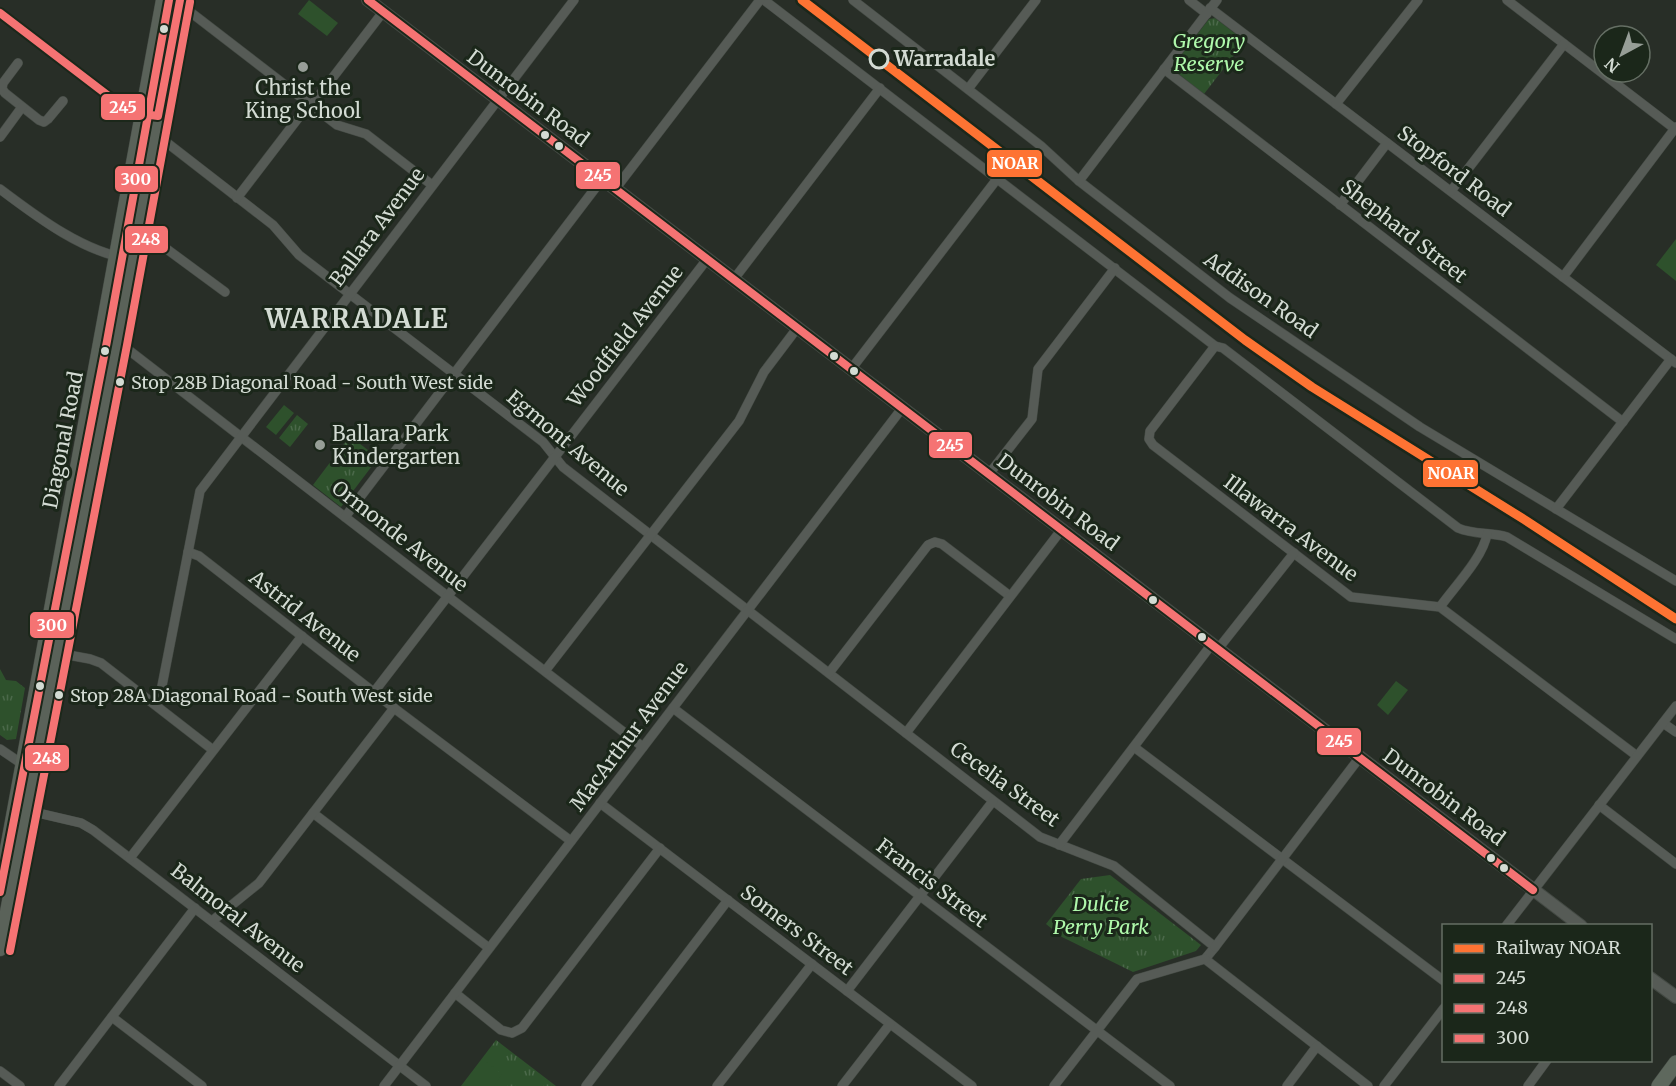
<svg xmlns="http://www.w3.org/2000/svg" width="1676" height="1086" viewBox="0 0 1676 1086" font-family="Merriweather,serif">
  <defs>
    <pattern id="grass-tufts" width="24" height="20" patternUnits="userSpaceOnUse" patternTransform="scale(1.5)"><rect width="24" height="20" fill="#2e512c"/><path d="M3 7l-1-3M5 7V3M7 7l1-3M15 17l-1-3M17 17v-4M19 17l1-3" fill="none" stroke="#4b694a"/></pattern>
  </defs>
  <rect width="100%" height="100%" fill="#282e27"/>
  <g fill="url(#grass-tufts)">
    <polygon points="1215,18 1245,41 1204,94 1175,71 1174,64 1209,19"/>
    <polygon points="297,415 308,424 290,447 279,438"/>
    <polygon points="350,436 378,458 341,507 313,485"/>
    <polygon points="0,669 6,680 16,681 25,688 16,739 7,740 0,735"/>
    <polygon points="1110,875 1201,945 1196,951 1133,972 1062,937 1046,924 1081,879"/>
    <polygon points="496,1040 556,1086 461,1086"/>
  </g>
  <g fill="#2e512c">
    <polygon points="309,0 338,23 327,36 298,14"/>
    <polygon points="1676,239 1676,281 1656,265"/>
    <polygon points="284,405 294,413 276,435 266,427"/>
    <polygon points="1396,681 1408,690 1388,715 1377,705"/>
    <polygon points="483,1059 502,1074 494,1086 462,1086"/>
  </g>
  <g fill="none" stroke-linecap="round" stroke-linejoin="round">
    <defs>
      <g id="minor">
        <path d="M764 0 1215 346 1223 348 1458 528C1474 535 1491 532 1507 537L1676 639"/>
        <polyline points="853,0 1041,146 1079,181 1230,298 1420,427 1676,581"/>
        <polyline points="1189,0 1207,14"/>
        <polyline points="1507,0 1675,129"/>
        <polyline points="178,8 189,11 337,125 366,134 432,185"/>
        <polyline points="1210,8 1676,363"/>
        <polyline points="0,13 123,107 135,113 158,116"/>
        <polyline points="18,63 3,83 2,89 5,93 39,120 44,122 48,119 63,101"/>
        <polyline points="1164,69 1623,422"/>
        <polyline points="968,89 1036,0"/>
        <polyline points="1336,104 1418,0"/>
        <polyline points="311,106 383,12"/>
        <polyline points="138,131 157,135 273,225 299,255 543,442 563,467 1040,837 1114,866 1215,947 1205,959 1368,1086"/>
        <polyline points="0,137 22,107"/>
        <polyline points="1079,181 1217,0"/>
        <polyline points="616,188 760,0"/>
        <path d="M0 189C37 217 86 254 132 259"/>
        <polyline points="1451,191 1564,44"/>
        <polyline points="237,198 309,104"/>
        <polyline points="1340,205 1387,143"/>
        <polyline points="122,227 145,233 225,292"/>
        <polyline points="1563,277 1676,127"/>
        <polyline points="734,279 880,88"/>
        <polyline points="102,340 117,343 126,348 643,747"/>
        <polyline points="1215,346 1150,431 1149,439 1153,445 1351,597 1440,607 1637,756"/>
        <polyline points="852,368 997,179"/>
        <polyline points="989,474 1032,419 1038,369 1115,268"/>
        <polyline points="1556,509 1671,359"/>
        <polyline points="345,517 603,178"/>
        <polyline points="188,552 199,556 394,708 571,841"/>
        <path d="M1440 607C1454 587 1483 558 1487 534"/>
        <polyline points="1218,649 1294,553"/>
        <polyline points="52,652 90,659 101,663 213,750"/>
        <polyline points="545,671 739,421 764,372 798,327"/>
        <polyline points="829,673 928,545 935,542 942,544 1010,596"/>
        <polyline points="374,692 708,258"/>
        <polyline points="153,703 161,691 200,491 574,0"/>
        <polyline points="673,708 1170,1086"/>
        <polyline points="1663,723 1676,732"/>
        <polyline points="906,733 1062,529"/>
        <polyline points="1134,747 1444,981"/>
        <polyline points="0,749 25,766"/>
        <polyline points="600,803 972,1086"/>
        <polyline points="1599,805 1676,864"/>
        <polyline points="21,809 81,823 93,830 426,1086"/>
        <polyline points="313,813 489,948"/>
        <polyline points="1059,845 1212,644"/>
        <polyline points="130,858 302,636"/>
        <polyline points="212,921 259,883 394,708"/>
        <polyline points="1506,926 1676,706"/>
        <polyline points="1215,947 1360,757"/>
        <polyline points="847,991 993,801"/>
        <polyline points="455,993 501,1030 512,1033 522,1028 660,848"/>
        <polyline points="112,1017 202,1086"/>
        <polyline points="0,1071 20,1086"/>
        <polyline points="59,1086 195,908"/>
        <polyline points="384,1086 903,407"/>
        <polyline points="586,1086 728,900"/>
        <polyline points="717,1086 812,964"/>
        <polyline points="842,1086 890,1024"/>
        <polyline points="1054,1086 1137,979 1205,959"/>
        <polyline points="1287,1086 1317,1046"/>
        <polyline points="1384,1086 1444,1008"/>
        <polyline points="1528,1086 1547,1060"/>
      </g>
      <g id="tertiary">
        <polyline points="368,0 1581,926"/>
        <polyline points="1650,978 1676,997"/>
      </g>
      <g id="secondary">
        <polyline points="0,887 163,0"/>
        <polyline points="0,949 56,652 117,343 180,0"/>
      </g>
      <polyline id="primary" points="1659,1086 1676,1063"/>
    </defs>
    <use href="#minor" stroke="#434943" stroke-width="10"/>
    <use href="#tertiary" stroke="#434943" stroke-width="14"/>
    <use href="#secondary" stroke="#434943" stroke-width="15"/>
    <use href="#primary" stroke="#434943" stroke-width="16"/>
    <use href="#minor" stroke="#565b56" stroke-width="9"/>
    <use href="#tertiary" stroke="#565b56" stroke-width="12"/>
    <use href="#secondary" stroke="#5a6259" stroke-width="14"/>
    <use href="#primary" stroke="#5e685d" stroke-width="15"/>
    <defs>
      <g id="bus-1">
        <polyline points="368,0 1533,890"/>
        <polyline points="0,13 123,107 135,113 158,116 180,0"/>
      </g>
      <polyline id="bus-2" points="10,951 127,345 190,2"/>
      <polyline id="bus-3" points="0,892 107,341 169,0"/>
    </defs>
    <use href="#bus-1" stroke="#1b271a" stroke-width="12"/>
    <use href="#bus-2" stroke="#1b271a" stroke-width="12"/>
    <use href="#bus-3" stroke="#1b271a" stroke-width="12"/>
    <use href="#bus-1" stroke="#f57373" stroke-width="8"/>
    <use href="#bus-2" stroke="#f57373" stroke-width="8"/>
    <use href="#bus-3" stroke="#f57373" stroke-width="8"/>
    <defs>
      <polyline id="rail-1" points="802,0 1245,340 1312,387 1525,520 1676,619"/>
    </defs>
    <use href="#rail-1" stroke="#1b271a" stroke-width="14"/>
    <use href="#rail-1" stroke="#fe7333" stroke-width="9"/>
  </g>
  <g fill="#d3dbd3" stroke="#1b271a" stroke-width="2">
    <circle cx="164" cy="29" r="5"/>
    <circle cx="545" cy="135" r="5"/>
    <circle cx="559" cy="146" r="5"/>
    <circle cx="105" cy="351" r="5"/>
    <circle cx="834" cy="356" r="5"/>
    <circle cx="854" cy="371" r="5"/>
    <circle cx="120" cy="382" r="5"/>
    <circle cx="1153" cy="600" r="5"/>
    <circle cx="1202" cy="637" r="5"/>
    <circle cx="40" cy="686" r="5"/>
    <circle cx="59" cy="695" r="5"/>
    <circle cx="1491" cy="858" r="5"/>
    <circle cx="1504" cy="868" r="5"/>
  </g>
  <circle fill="#1b271a" stroke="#d3dbd3" stroke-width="3" cx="879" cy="59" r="9"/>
  <g fill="#979e97" stroke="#1b271a" stroke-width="2">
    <circle cx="303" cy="67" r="6"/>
    <circle cx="320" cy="445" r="6"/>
  </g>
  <g text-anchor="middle" stroke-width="6" stroke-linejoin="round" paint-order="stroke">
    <g font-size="18" fill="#d3dbd3" stroke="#1b271a" text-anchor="start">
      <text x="131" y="389">Stop 28B Diagonal Road - South West side</text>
      <text x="70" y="702">Stop 28A Diagonal Road - South West side</text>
    </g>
    <g font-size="20" font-style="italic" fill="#aff9ab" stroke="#1b271a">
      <text x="1209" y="48">Gregory<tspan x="1209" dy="23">Reserve</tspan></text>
      <text x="1101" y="911">Dulcie<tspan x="1101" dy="23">Perry Park</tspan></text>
    </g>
    <g font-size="20" font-weight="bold" fill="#d3dbd3" stroke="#1b271a" text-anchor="start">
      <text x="894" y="66">Warradale</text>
    </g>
    <g font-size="20" fill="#d3dbd3" stroke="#1b271a">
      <text x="303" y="95">Christ the<tspan x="303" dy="23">King School</tspan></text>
      <text x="332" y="441" text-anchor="start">Ballara Park<tspan x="332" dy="23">Kindergarten</tspan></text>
    </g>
    <g font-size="20" fill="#d3dbd3" stroke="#1b271a">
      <text transform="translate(528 98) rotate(37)" y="7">Dunrobin Road</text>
      <text transform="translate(1454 171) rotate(37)" y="7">Stopford Road</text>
      <text transform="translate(377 227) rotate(-53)" y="7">Ballara Avenue</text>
      <text transform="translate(1404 231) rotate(38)" y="7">Shephard Street</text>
      <text transform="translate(1261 295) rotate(35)" y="7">Addison Road</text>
      <text transform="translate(625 336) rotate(-52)" y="7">Woodfield Avenue</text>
      <text transform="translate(63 440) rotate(-79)" y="7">Diagonal Road</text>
      <text transform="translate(568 443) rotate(40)" y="7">Egmont Avenue</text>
      <text transform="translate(1058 502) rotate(37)" y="7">Dunrobin Road</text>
      <text transform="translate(1291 528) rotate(37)" y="7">Illawarra Avenue</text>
      <text transform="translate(400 536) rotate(38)" y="7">Ormonde Avenue</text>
      <text transform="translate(305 616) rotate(38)" y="7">Astrid Avenue</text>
      <text transform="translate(629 736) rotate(-53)" y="7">MacArthur Avenue</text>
      <text transform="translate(1005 784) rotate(36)" y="7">Cecelia Street</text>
      <text transform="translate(1444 797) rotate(37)" y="7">Dunrobin Road</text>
      <text transform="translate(932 883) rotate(37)" y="7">Francis Street</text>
      <text transform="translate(238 918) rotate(38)" y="7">Balmoral Avenue</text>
      <text transform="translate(797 930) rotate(37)" y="7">Somers Street</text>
    </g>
    <g font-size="26" font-weight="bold" letter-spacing="1.5" fill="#d3dbd3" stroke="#1b271a">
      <text x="357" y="328">WARRADALE</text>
    </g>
  </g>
  <g stroke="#1b271a" stroke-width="2">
    <rect x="100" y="93" width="46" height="28" rx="6" fill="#f57373"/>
    <rect x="986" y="149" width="57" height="29" rx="6" fill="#fe7333"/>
    <rect x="575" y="161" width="46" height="29" rx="6" fill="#f57373"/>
    <rect x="114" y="165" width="45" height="28" rx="6" fill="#f57373"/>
    <rect x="124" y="225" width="45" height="29" rx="6" fill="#f57373"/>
    <rect x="928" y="431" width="45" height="28" rx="6" fill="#f57373"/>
    <rect x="1422" y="459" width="57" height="29" rx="6" fill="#fe7333"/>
    <rect x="29" y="611" width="46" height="28" rx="6" fill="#f57373"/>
    <rect x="1316" y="727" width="46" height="29" rx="6" fill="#f57373"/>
    <rect x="24" y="744" width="46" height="28" rx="6" fill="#f57373"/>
  </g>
  <g font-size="16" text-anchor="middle" font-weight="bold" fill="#fff">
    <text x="123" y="113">245</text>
    <text x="1015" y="169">NOAR</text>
    <text x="598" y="181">245</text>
    <text x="136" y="185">300</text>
    <text x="146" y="245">248</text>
    <text x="950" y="451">245</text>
    <text x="1451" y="479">NOAR</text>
    <text x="52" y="631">300</text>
    <text x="1339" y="747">245</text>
    <text x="47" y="764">248</text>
  </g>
  <rect x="1442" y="924" width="210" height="138" fill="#1b271a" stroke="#656f64" stroke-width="1.5"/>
  <rect x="1454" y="944" width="30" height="9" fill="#fe7333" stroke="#656f64" stroke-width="1.5"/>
  <text x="1496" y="954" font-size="18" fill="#d3dbd3">Railway NOAR</text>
  <rect x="1454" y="974" width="30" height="9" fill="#f57373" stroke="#656f64" stroke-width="1.5"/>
  <text x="1496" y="984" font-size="18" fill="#d3dbd3">245</text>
  <rect x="1454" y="1004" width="30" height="9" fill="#f57373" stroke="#656f64" stroke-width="1.5"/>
  <text x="1496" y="1014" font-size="18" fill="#d3dbd3">248</text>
  <rect x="1454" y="1034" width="30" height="9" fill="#f57373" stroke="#656f64" stroke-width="1.5"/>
  <text x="1496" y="1044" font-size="18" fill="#d3dbd3">300</text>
  <g transform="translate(1622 54) rotate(221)"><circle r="28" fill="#1b271a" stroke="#656f64" stroke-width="1.5"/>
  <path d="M0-4.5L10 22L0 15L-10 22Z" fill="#979e97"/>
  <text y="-9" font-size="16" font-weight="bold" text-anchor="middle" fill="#d3dbd3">N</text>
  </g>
</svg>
